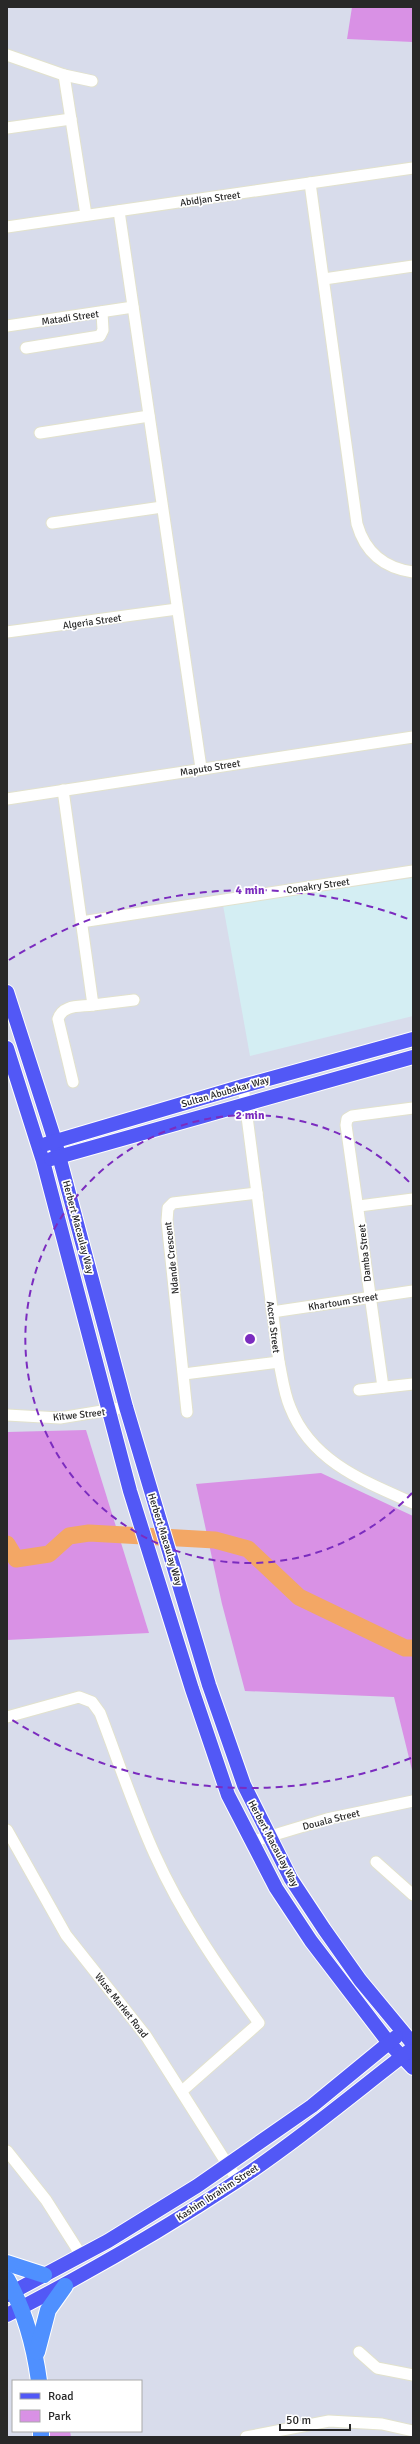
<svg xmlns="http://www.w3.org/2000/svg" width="420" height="2444" viewBox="0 0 420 2444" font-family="Signika,sans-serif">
  <rect width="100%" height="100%" fill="#d8dceb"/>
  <polygon fill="#d4eef3" points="413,878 413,1016 250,1056 223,905"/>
  <g fill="#d991e5">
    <polygon points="352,7 413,7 413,42 347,39"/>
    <polygon points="86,1430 149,1633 7,1640 7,1432"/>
    <polygon points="321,1473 413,1516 413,1774 394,1697 245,1691 222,1604 196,1484"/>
    <polygon points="46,2431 70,2431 71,2437 46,2437"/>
  </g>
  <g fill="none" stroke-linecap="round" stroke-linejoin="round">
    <polyline stroke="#f3a765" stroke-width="17" points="7,1544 16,1559 49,1554 69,1536 89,1533 215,1540 248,1549 299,1597 405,1648 413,1648"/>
    <defs>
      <g id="minor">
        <polyline points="7,55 64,75 92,81"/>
        <polyline points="64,75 86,215"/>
        <polyline points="7,128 71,119"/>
        <path d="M310 183 357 524C365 552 384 568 413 572"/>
        <polyline points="119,211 201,768"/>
        <polyline points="7,227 413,168"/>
        <polyline points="324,279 413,266"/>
        <polyline points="7,326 133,307"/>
        <polyline points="26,348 100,336 103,330 102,312"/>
        <polyline points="40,433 149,416"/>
        <polyline points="52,523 162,507"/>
        <polyline points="7,632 177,609"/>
        <polyline points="63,790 93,1005 134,1000"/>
        <polyline points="7,799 413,737"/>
        <polyline points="81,922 413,871"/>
        <path d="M73 1082 58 1019C63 1004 80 1007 93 1005"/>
        <path d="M243 1086 279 1362C282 1376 284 1393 290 1407 311 1461 363 1481 413 1503"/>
        <polyline points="359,1206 413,1199"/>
        <polyline points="272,1312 413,1291"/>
        <polyline points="184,1374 279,1362"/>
        <polyline points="383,1387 346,1125 347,1119 352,1116 413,1108"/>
        <polyline points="359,1390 413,1384"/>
        <polyline points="187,1412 167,1221 168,1208 173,1203 257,1193"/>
        <polyline points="7,1415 60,1418 126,1407"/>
        <path d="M7 1717 79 1697 92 1702 100 1713C118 1760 134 1809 155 1855 182 1915 220 1970 259 2023L182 2091"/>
        <polyline points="7,1830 66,1935 146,2036 238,2181"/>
        <polyline points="251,1842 327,1819 413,1801"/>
        <polyline points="376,1862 413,1895"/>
        <polyline points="7,2151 46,2200 81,2255"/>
        <polyline points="359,2352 377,2368 413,2375"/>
        <polyline points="246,2437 329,2421 382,2424 413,2431"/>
      </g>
      <g id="major">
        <polyline points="7,992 55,1141 126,1407 209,1685 244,1785 291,1879 324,1929 360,1980 413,2044"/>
        <polyline points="7,1048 43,1161 130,1491 192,1689 228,1795 276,1888 311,1941 389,2043 413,2068"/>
        <polyline points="46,1144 243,1086 413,1039"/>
        <polyline points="51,1159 413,1057"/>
        <polyline points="7,2295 108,2241 197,2186 312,2106 396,2037"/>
        <path d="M7 2315C86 2274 163 2230 237 2181 297 2141 352 2095 409 2051"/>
      </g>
      <g id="highway">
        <polyline points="7,2263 44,2275"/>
        <path d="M7 2279C25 2311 34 2344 39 2381"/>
        <polyline points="37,2352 48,2310 65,2286"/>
        <polyline points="41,2437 41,2431"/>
      </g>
    </defs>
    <use href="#minor" stroke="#e2e2cd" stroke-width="13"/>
    <use href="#major" stroke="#fff" stroke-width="16"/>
    <use href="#highway" stroke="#fff" stroke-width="18"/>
    <use href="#minor" stroke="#fff" stroke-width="11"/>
    <use href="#major" stroke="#5258f6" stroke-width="14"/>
    <use href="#highway" stroke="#4f90ff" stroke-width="16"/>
  </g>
  <g fill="none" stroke="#7b2cbf" stroke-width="2" stroke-dasharray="7 5">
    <path d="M412 1493A224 224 0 1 1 412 1185"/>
    <path d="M411 1758A449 449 0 0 1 9 1718M9 960A449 449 0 0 1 411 920"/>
  </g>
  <g text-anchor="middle" stroke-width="3.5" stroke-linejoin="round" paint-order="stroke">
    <g font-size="10" fill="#282828" stroke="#fff">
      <text transform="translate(210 198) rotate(-8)" y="4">Abidjan Street</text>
      <text transform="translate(70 317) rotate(-8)" y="4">Matadi Street</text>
      <text transform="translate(92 621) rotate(-8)" y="4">Algeria Street</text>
      <text transform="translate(210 767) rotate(-9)" y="4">Maputo Street</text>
      <text transform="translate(318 885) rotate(-8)" y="4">Conakry Street</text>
      <text transform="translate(225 1091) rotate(-16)" y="4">Sultan Abubakar Way</text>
      <text transform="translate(79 1227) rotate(75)" y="4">Herbert Macaulay Way</text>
      <text transform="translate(364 1253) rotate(-96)" y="4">Damba Street</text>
      <text transform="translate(171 1258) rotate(-96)" y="4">Ndande Crescent</text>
      <text transform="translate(343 1301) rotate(-9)" y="4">Khartoum Street</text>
      <text transform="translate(274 1327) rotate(83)" y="4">Accra Street</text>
      <text transform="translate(79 1414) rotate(-6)" y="4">Kitwe Street</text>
      <text transform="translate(166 1539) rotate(73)" y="4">Herbert Macaulay Way</text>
      <text transform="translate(331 1819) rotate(-14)" y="4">Douala Street</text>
      <text transform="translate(274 1843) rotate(62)" y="4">Herbert Macaulay Way</text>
      <text transform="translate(122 2005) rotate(52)" y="4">Wuse Market Road</text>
      <text transform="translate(217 2192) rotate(-33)" y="4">Kashim Ibrahim Street</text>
    </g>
  </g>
  <circle cx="250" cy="1339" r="6" fill="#7b2cbf" stroke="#fff" stroke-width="2"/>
  <g font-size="12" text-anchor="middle" font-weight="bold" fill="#7b2cbf" stroke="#fff" stroke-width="3.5" stroke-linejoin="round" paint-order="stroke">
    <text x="250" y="894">4 min</text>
    <text x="250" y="1119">2 min</text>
  </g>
  <rect width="420" height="2444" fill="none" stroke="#282828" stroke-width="16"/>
  <rect x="12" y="2380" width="130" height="52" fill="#ffffff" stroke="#a9a9a9"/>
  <rect x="20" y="2393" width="20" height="6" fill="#5258f6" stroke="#a9a9a9"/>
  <text x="48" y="2400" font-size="12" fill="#282828">Road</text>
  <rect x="20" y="2410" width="20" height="12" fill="#d991e5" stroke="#a9a9a9"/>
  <text x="48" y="2420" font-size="12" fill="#282828">Park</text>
  <path d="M280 2424v6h70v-6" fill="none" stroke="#282828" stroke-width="2"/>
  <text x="286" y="2424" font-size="12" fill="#282828" stroke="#ffffff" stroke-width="3" paint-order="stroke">50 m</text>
</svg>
